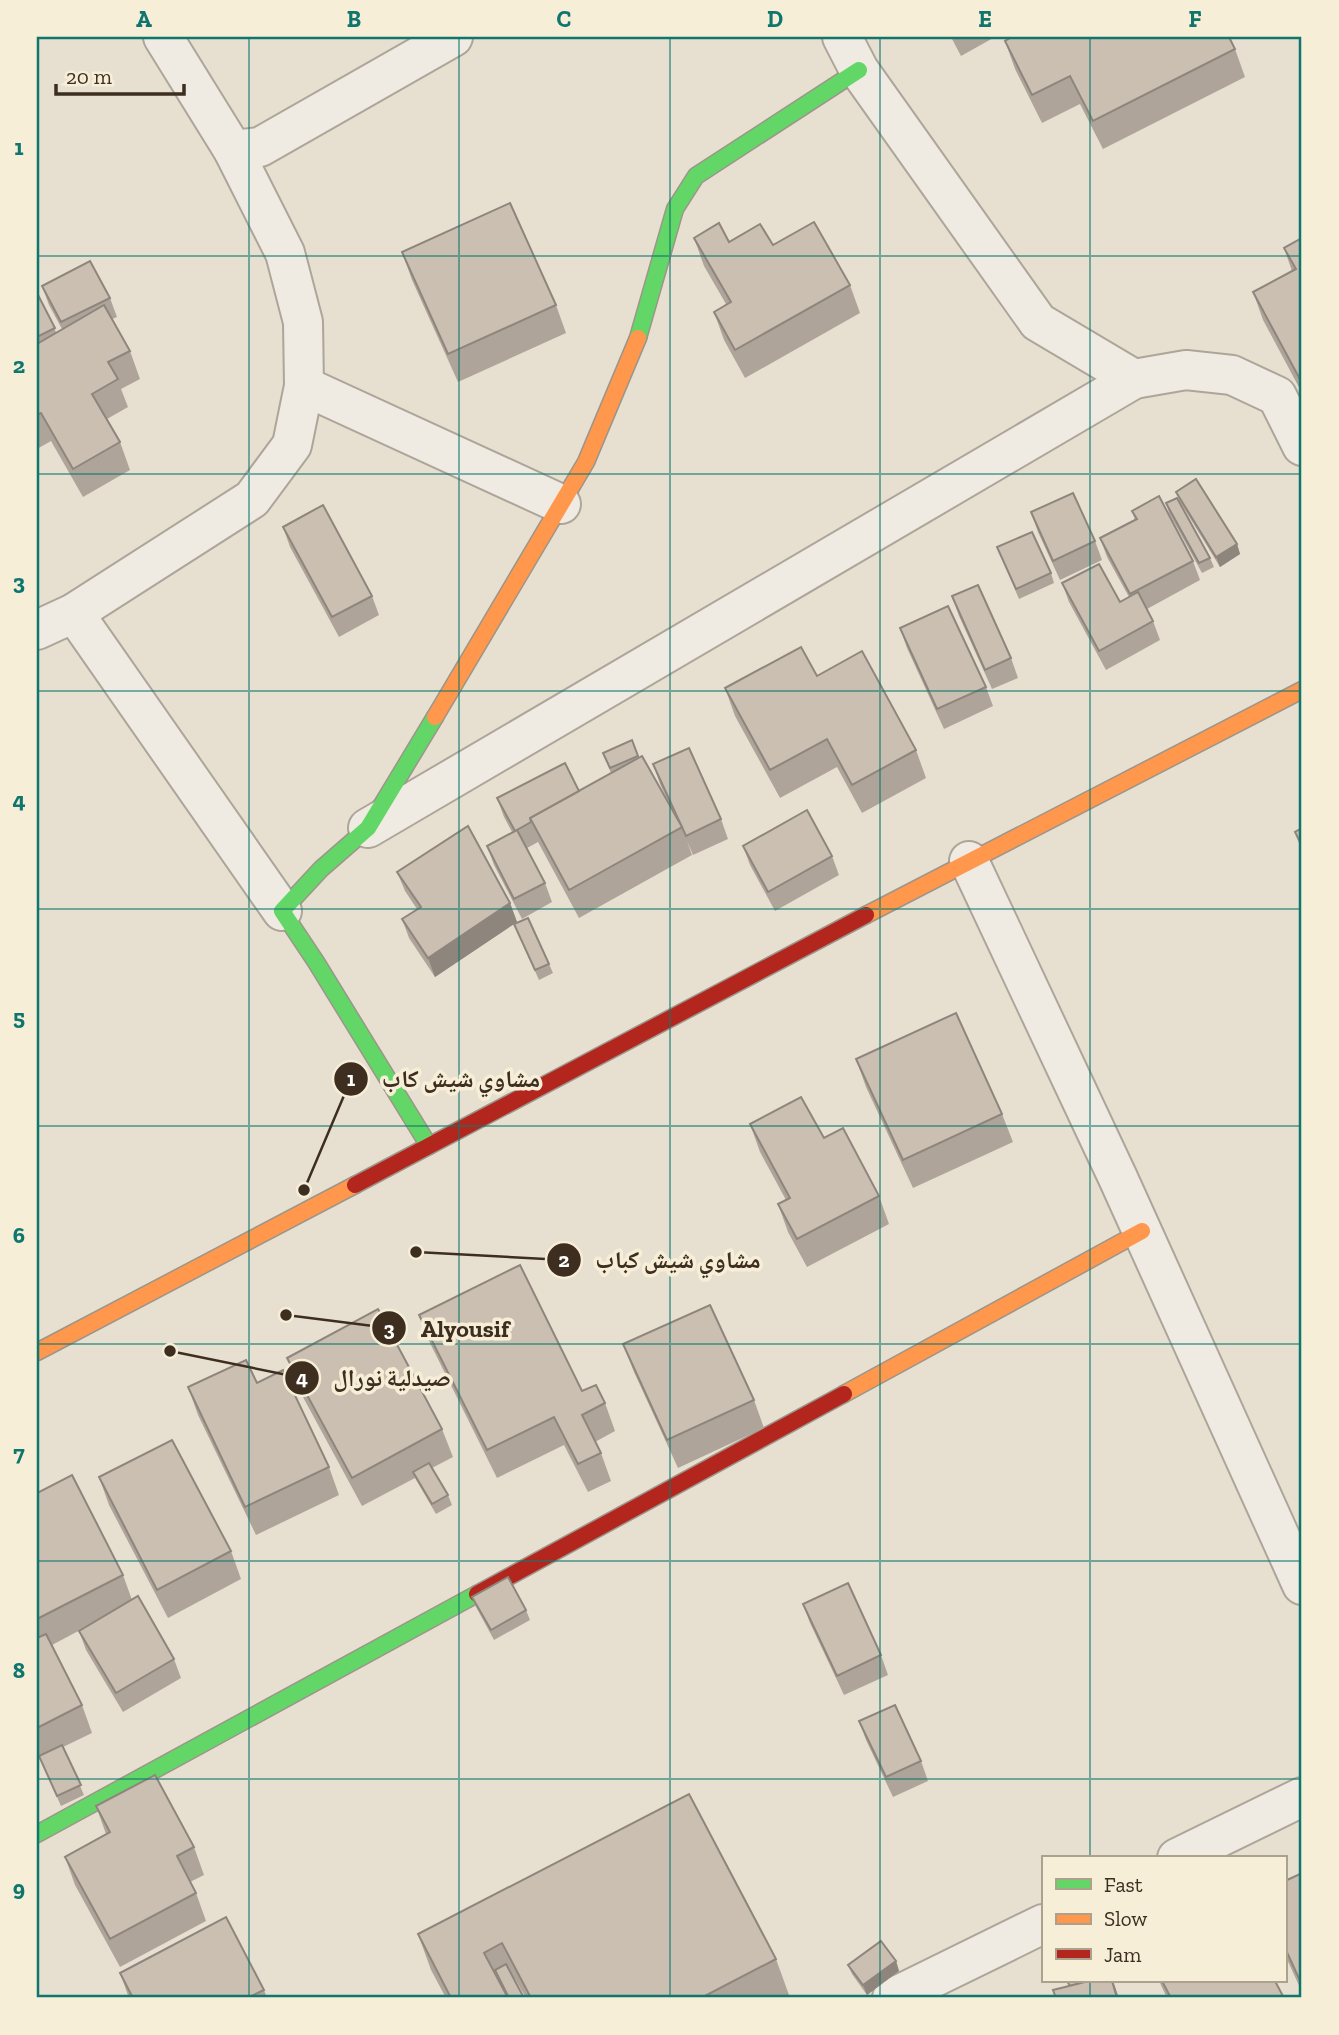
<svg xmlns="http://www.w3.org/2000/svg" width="1339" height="2035" viewBox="0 0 1339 2035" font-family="'Zilla Slab','Noto Naskh Arabic',serif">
  <rect width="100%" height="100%" fill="#e7e0d1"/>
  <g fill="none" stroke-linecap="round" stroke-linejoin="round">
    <defs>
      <g id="street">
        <polyline points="163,37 233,150 260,147 453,37"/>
        <polyline points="842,37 859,70 1038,322 1134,379 1186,370 1232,375 1277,396 1302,446"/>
        <polyline points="304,386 561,504"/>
        <polyline points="74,613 282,911"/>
        <polyline points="37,630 74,613 252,499 292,445 304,386 303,322 285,253 233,150"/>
        <polyline points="368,828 1134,379"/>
        <polyline points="969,861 1118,1178 1302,1585"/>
        <polyline points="1177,1858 1302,1797"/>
        <polyline points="892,1998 1043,1924"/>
      </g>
      <g id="fast">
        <polyline points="638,338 675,209 696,176 859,70"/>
        <polyline points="429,1146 316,962 282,911 321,869 368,828 435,717"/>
        <polyline points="37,1834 477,1594"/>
      </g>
      <g id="slow">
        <polyline points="435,717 586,462 638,338"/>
        <polyline points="866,915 1302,690"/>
        <polyline points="37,1352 355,1185"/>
        <polyline points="844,1394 1142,1231"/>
      </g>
      <g id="jam">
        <polyline points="355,1185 866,915"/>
        <polyline points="477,1594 844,1394"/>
      </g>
    </defs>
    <use href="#street" stroke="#ada599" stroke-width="42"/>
    <use href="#fast" stroke="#9c958a" stroke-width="19"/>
    <use href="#slow" stroke="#9c958a" stroke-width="19"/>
    <use href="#jam" stroke="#9c958a" stroke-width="19"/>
    <use href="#street" stroke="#efebe3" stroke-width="38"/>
    <use href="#fast" stroke="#63d668" stroke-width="16"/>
    <use href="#slow" stroke="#ff974d" stroke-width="16"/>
    <use href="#jam" stroke="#b3261e" stroke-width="16"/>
  </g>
  <g fill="#afa499">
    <polygon points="951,37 995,37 961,56"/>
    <polygon points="1005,41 1235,49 1245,77 1103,149 1080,104 1042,123 1015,69"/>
    <polygon points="694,238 773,245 850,285 860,313 745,378 724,340 714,312 726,304 704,266"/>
    <polygon points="1302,238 1302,393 1263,320 1253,292 1292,271 1284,248"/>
    <polygon points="402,252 556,305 566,333 458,382 412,280"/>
    <polygon points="42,286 110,298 117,317 112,319 130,351 140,379 121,389 128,407 107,419 120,442 130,470 83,497 51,441 37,449 37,293 56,332 62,329 49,305"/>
    <polygon points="1176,492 1237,544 1240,554 1220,567 1180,502"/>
    <polygon points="1166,503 1210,558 1214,567 1202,573 1169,513"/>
    <polygon points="1132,511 1193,561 1200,580 1147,609 1153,621 1160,640 1106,670 1069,602 1062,583 1120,602 1129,597 1107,557 1100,538 1135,520"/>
    <polygon points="1031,512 1095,541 1102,560 1060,580 1038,532"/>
    <polygon points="283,527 372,596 379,615 339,637 290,547"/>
    <polygon points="997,547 1051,573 1054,583 1019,599"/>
    <polygon points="952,596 1011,658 1018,678 992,689 959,616"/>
    <polygon points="900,628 986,687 993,706 944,729 907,648"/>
    <polygon points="817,676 916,750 926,778 862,813 837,767 780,798 735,716 725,688"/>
    <polygon points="632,740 639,758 673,812 660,784 653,764 721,819 728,839 693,855 687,841 692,855 579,918 538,842 527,848 545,883 552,902 522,919 494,865 487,846 512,832 504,817 497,798 579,791 611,773 603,753"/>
    <polygon points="1302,828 1302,852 1295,832"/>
    <polygon points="743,846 832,856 839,875 775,911 750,865"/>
    <polygon points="397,872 510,903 517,922 549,964 553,973 539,980 514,924 435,977 409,938 402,919 417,909 405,891"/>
    <polygon points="856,1059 1002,1114 1013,1142 913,1188 866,1087"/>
    <polygon points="750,1124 824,1138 879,1196 889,1224 807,1267 788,1232 778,1204 786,1200 760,1152"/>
    <polygon points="419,1315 582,1391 605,1403 615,1431 595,1442 601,1453 611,1481 588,1492 564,1445 497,1478 430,1343"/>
    <polygon points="623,1344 754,1400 764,1428 678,1468 634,1372"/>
    <polygon points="287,1358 442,1429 453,1457 432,1468 448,1495 452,1505 436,1514 415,1478 362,1506 297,1386"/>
    <polygon points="257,1383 329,1467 339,1495 256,1535 198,1415 188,1387"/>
    <polygon points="99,1477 231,1551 241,1579 168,1618 109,1505"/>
    <polygon points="37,1493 123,1575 132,1600 174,1659 181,1678 123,1712 86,1650 79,1631 84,1628 52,1645 82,1705 92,1733 63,1747 84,1795 61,1806 40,1759 37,1761"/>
    <polygon points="472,1597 526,1610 530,1620 494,1640 476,1607"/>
    <polygon points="803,1604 881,1655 888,1675 844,1695 810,1623"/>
    <polygon points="859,1721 921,1761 928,1781 893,1797 866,1740"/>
    <polygon points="96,1806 194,1847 204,1875 190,1882 196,1893 206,1921 120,1967 75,1885 65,1857 106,1834"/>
    <polygon points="1302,1873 1302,1992 1285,1955 1285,1881"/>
    <polygon points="418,1934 776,1959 789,1995 782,1998 526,1998 515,1979 514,1979 524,1998 446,1998 431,1970"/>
    <polygon points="896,1961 899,1971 867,1995 852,1974 848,1965"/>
    <polygon points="120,1973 264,1990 267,1998 129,1998"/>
    <polygon points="1159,1981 1275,1981 1284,1998 1167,1998"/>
  </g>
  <g fill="#8e867d">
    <polygon points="1237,544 1240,554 1220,567 1216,557"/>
    <polygon points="510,903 517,922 435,977 428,958"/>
    <polygon points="896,1961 899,1971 867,1995 863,1985"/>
    <polygon points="1112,1981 1113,1981 1119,1998 1117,1998"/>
  </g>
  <g fill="#cbbfb2" stroke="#8e867d" stroke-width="2">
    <polygon points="1012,37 1229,37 1235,49 1093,121 1070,76 1032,95 1005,41"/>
    <polygon points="510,203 556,305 448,354 402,252"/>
    <polygon points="814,222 850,285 735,350 714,312 731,302 694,238 719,223 729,242 760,224 773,245"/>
    <polygon points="1302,238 1302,383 1253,292 1296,269 1284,248"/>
    <polygon points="90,261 110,298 61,322 42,286"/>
    <polygon points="37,293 55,328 37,337"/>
    <polygon points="104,305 130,351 108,362 118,379 92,394 120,442 73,469 41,413 37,415 37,344"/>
    <polygon points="1196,479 1237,544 1216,557 1176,492"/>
    <polygon points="1073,493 1095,541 1053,561 1031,512"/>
    <polygon points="1159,496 1193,561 1130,594 1100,538 1137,519 1132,511"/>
    <polygon points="1177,498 1210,558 1199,563 1166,503"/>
    <polygon points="323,505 372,596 332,617 283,527"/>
    <polygon points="1032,532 1051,573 1016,589 997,547"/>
    <polygon points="1099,564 1120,602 1138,592 1153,621 1099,651 1062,583"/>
    <polygon points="978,585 1011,658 985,670 952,596"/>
    <polygon points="948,606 986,687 937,709 900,628"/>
    <polygon points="801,647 817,676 862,651 916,750 852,785 827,739 770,770 725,688"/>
    <polygon points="632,740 638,756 610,768 603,753"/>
    <polygon points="689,748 721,819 686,836 653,764"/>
    <polygon points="642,756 682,827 569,890 530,818"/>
    <polygon points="565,763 579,791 530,818 531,822 515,831 497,798"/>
    <polygon points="807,810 832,856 768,892 743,846"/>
    <polygon points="468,826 510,903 428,958 402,919 421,907 397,872"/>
    <polygon points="1302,828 1302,846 1295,832"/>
    <polygon points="517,830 545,883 514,899 487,846"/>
    <polygon points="528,918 549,964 535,970 514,924"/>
    <polygon points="956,1013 1002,1114 903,1160 856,1059"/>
    <polygon points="801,1097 824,1138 843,1128 879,1196 797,1239 778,1204 790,1198 750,1124"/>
    <polygon points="520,1265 582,1391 596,1385 605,1403 582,1415 601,1453 578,1464 554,1417 487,1450 419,1315"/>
    <polygon points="710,1305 754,1400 667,1440 623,1344"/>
    <polygon points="378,1309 442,1429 352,1478 287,1358"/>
    <polygon points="246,1360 257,1383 283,1370 329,1467 245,1507 188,1387"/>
    <polygon points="172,1440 231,1551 157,1590 99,1477"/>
    <polygon points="429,1463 448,1495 432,1504 413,1472"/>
    <polygon points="72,1475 123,1575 37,1619 37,1493"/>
    <polygon points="508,1577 526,1610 491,1630 472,1597"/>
    <polygon points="848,1583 881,1655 837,1676 803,1604"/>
    <polygon points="138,1596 174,1659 116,1693 79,1631"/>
    <polygon points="46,1634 82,1705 37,1728 37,1638"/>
    <polygon points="895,1705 921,1761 886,1777 859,1721"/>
    <polygon points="62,1745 81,1785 57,1796 39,1756"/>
    <polygon points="155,1775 194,1847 177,1856 196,1893 110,1939 65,1857 110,1832 96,1806"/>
    <polygon points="689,1794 776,1959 701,1998 531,1998 502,1943 484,1953 508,1998 451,1998 418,1934"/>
    <polygon points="1302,1873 1302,1985 1285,1948 1285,1881"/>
    <polygon points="226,1917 264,1990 247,1998 133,1998 120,1973"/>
    <polygon points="881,1941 896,1961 863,1985 848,1965"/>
    <polygon points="506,1964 524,1998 509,1998 495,1970"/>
    <polygon points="1067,1981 1089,1981 1070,1986"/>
    <polygon points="1089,1981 1112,1981 1117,1998 1056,1998 1053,1990"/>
    <polygon points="1162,1981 1275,1981 1284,1998 1171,1998"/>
  </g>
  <path fill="none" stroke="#0f766e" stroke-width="2" stroke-opacity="0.55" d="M249 37V1998M459 37V1998M670 37V1998M880 37V1998M1090 37V1858M37 256H1302M37 474H1302M37 691H1302M37 909H1302M37 1126H1302M37 1344H1302M37 1561H1302M37 1779H1302M1090 1981V1998"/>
  <path fill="none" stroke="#3d2e20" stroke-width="2.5" d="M304 1190L351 1079M416 1252L564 1260M286 1315L389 1328M170 1351L302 1378"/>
  <g fill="#3d2e20" stroke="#f7eed8" stroke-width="2.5">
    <circle cx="304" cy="1190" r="7"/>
    <circle cx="416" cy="1252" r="7"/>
    <circle cx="286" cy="1315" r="7"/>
    <circle cx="170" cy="1351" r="7"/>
    <circle cx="351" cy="1079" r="18"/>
    <circle cx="564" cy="1260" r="18"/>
    <circle cx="389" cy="1328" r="18"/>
    <circle cx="302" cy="1378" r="18"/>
  </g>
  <g font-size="21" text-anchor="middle" font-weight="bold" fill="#fff">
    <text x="351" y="1086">1</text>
    <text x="564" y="1267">2</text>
    <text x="389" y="1336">3</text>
    <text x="302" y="1385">4</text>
  </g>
  <g font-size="24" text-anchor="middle" font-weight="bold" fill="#3d2e20" stroke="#f7eed8" stroke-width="7" stroke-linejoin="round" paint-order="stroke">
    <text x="461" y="1087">مشاوي شيش كاب</text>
    <text x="678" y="1268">مشاوي شيش كباب</text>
    <text x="465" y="1337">Alyousif</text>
    <text x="392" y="1386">صيدلية نورال</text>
  </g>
  <rect width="1339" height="2035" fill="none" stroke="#f7eed8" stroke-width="77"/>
  <rect x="1042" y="1856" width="245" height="126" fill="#f7eed8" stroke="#ada18e" stroke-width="2"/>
  <rect x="1056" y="1879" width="35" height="10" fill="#63d668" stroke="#ada18e" stroke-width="2"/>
  <text x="1104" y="1892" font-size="21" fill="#3d2e20">Fast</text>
  <rect x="1056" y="1914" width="35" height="10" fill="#ff974d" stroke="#ada18e" stroke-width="2"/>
  <text x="1104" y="1926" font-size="21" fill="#3d2e20">Slow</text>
  <rect x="1056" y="1949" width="35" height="10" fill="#b3261e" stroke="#ada18e" stroke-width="2"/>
  <text x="1104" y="1962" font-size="21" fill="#3d2e20">Jam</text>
  <path d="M56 84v10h128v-10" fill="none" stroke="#3d2e20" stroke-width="3.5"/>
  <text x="66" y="84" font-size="21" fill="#3d2e20" stroke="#f7eed8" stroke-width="5" paint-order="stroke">20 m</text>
  <rect x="38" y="38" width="1262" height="1958" fill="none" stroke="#0f766e" stroke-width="2.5"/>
  <g font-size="23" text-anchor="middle" font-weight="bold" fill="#0f766e">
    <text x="144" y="27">A</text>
    <text x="354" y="27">B</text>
    <text x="564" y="27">C</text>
    <text x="775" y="27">D</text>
    <text x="985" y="27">E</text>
    <text x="1195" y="27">F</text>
    <text x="19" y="155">1</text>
    <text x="19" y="373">2</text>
    <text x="19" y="590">3</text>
    <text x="19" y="808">4</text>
    <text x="19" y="1025">5</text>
    <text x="19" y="1243">6</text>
    <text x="19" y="1461">7</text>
    <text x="19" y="1678">8</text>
    <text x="19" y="1896">9</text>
  </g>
</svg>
